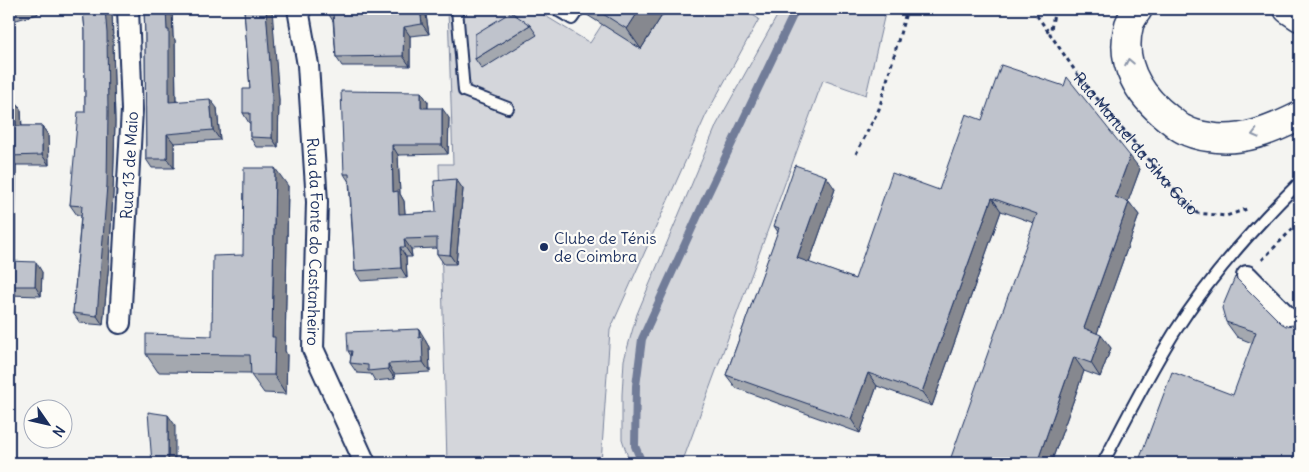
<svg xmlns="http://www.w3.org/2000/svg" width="1309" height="472" viewBox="0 0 1309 472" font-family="Delius,sans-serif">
  <rect width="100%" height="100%" fill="#f4f4f1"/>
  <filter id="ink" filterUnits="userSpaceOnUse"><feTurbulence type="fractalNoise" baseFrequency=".02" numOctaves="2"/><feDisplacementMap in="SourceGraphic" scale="10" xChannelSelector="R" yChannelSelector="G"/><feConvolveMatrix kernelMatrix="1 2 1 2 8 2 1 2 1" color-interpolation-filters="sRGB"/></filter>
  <g filter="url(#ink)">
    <g fill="#d4d6db" stroke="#78829c">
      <polygon points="448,9 534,9 590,43 612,9 743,9 759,19 706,115 610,330 601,463 447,463 439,164 453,164"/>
      <polygon points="781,9 886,9 866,95 823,80 682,463 630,463 622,439 622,395 624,360 637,314 717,124"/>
    </g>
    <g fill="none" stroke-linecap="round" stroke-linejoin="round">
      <polyline stroke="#717c98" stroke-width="8" points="642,463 635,446 636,386 642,339 704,202 796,9"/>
      <defs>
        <g id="service">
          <polyline points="457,9 464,91 508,108"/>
          <polyline points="555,9 572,19 579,9"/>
          <path d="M1103 463C1126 419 1148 375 1174 333 1209 278 1253 228 1300 182"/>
        </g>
        <g id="minor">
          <path id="s2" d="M298 9 308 65 317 202 313 349 365 463"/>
          <polyline points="1247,276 1300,330"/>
          <path id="s3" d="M120 323 132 110 128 9"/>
        </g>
        <g id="secondary">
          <path d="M1138 9C1135 14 1131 19 1129 25 1119 64 1139 95 1168 118 1173 121 1178 127 1183 129 1190 133 1201 136 1209 137 1241 143 1272 130 1300 116"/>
          <polyline points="1288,9 1300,17"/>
        </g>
      </defs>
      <use href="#service" stroke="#1b2f5e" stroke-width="14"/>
      <use href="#minor" stroke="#1b2f5e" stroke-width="24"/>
      <use href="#secondary" stroke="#1b2f5e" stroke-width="31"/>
      <g stroke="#1b2f5e" stroke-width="3" stroke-dasharray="4 4" stroke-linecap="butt">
        <polyline points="1032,9 1050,34"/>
        <path id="s1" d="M1055 9 1050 34 1080 78 1180 197 1197 213 1226 216 1250 208"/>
        <polyline points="856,154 879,109 907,9"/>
        <polyline points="1262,260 1300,221"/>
      </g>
      <use href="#service" stroke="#fdfcf7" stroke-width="10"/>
      <use href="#minor" stroke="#fdfcf7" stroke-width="20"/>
      <use href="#secondary" stroke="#fdfcf7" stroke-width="28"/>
    </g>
    <g fill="#a4a8af" stroke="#1b2f5e">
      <polygon points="9,9 37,9 38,14 9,22"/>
      <polygon points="83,9 112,9 113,43 115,122 113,194 109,262 103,325 80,323 73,313 81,215 77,215 70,205 85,112 85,31"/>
      <polygon points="144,9 172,9 173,37 175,40 176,101 217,108 220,140 174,143 174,168 152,168 146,159 145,34"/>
      <polygon points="244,9 271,9 279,100 278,147 256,147 250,137 250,123 249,123 243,113 250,89"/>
      <polygon points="327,9 425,9 429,34 410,36 410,66 342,66 336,57 333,21 328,13"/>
      <polygon points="581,9 666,9 641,49 584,13"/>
      <polygon points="530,25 537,35 482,69 475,59"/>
      <polygon points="9,69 10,101 21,110 22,126 42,126 48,135 49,165 16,165 15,261 42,272 41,296 9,295"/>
      <polygon points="421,92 428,102 428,108 449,118 448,154 398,155 400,194 404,201 405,214 436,212 463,189 456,264 444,264 437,254 437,248 411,249 412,257 406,257 407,278 361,281 355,271 349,182 344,174"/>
      <polygon points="982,120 1140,169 1128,201 1139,215 1097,333 1111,348 1100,377 1084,371 1051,463 1034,223 1001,211 932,406 877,386 860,433 736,388 726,375 778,232 774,226 835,189 809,263 855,279 939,190"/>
      <polygon points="288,186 285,351 287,355 286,394 264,393 251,375 251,373 158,372 146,354 212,336 243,255"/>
      <polygon points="1226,322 1281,323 1252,343 1237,337"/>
      <polygon points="425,339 426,342 429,347 430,372 394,374 395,379 375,381 371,374 357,373 350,363 351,356 348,351"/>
    </g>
    <g fill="#86888f" stroke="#1b2f5e">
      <polygon points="105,9 112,9 113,43 115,122 113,194 109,262 103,325 97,316"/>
      <polygon points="166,9 172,9 173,37 175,40 176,111 169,102"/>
      <polygon points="266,9 272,9 279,100 278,147 272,138"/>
      <polygon points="420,9 425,9 429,34 422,24"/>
      <polygon points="640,9 666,9 641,49 627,29"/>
      <polygon points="404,27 410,36 410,66 403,56"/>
      <polygon points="9,69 11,110 9,107"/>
      <polygon points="421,92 428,102 427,118 421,108"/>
      <polygon points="210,99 217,108 220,140 213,130"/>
      <polygon points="15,100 21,110 22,136 16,126"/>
      <polygon points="442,108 449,118 448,154 442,145"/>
      <polygon points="42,126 48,135 49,165 42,155"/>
      <polygon points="167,134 174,143 174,168 167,159"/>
      <polygon points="392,145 398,155 400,194 404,201 406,224 399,214 393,192"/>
      <polygon points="9,156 16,165 15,271 9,261"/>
      <polygon points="1130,156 1140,169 1125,210 1115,197"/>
      <polygon points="275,168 288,186 285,351 287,355 286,394 274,375 272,337"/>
      <polygon points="826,176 835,189 806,272 797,258"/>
      <polygon points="456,179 463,189 456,264 450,255"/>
      <polygon points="992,198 1001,211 932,406 922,392"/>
      <polygon points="1129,202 1139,215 1094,342 1084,328"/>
      <polygon points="404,239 411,249 412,257 405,247"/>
      <polygon points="400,247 406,257 407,278 401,268"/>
      <polygon points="36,262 42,272 41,296 35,286"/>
      <polygon points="419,329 425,339 426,342 429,347 430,372 423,362"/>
      <polygon points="1101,335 1111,348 1100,377 1091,363"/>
      <polygon points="1074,357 1084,371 1051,463 1037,463"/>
      <polygon points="388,364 394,374 395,379 388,369"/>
      <polygon points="868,373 877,386 860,433 851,419"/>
      <polygon points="168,415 175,425 175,463 168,463"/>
    </g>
    <g fill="#bfc3cc" stroke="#1b2f5e">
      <polygon points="83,9 105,9 107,33 108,112 107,185 102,252 97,316 73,313 82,206 70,205 78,112 85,112 85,31"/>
      <polygon points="144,9 166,9 167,30 169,30 169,102 210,99 213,130 167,134 167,159 146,159 145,34"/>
      <polygon points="244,9 266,9 272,91 272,138 250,137 250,113 243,113 243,89 250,89"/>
      <polygon points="327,9 420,9 422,24 404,27 403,56 336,57 333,12 328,13"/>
      <polygon points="595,9 640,9 627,29"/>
      <polygon points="511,12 530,25 475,59 475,34"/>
      <polygon points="1001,65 1064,86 1067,77 1130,156 1115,197 1129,202 1084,328 1101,335 1091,363 1074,357 1037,463 949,463 1037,214 992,198 922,392 868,373 851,419 726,375 779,228 774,226 795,165 826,176 797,258 855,279 892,173 939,190 966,114 982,120"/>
      <polygon points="341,91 421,92 421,108 442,108 442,145 392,145 393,192 398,191 399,214 436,212 434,181 456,179 450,255 437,254 437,238 404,239 405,247 400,247 401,268 355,271 349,174 344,174"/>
      <polygon points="15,100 16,126 42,126 42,155 9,156 9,243 9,101"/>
      <polygon points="244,168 275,168 272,337 275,337 274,375 251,375 250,355 146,354 146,334 212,336 213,256 243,255"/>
      <polygon points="9,261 36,262 35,286 9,286"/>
      <polygon points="1235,277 1281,323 1286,326 1293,325 1300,332 1300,459 1298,463 1138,463 1172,372 1233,395 1256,332 1226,322 1222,308"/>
      <polygon points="419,329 419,338 422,337 423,362 388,364 388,369 368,371 368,365 350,363 352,351 348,351 347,332"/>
      <polygon points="148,412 168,415 168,463 152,463"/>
    </g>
    <defs><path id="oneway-chevron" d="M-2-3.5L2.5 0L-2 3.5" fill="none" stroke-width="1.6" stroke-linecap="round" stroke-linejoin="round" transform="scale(1.25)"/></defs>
    <g stroke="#8c96aa">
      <use href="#oneway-chevron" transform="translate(1129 62) rotate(-101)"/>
      <use href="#oneway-chevron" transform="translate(1255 134) rotate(166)"/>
    </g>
  </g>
  <circle fill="#1b2f5e" stroke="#fdfcf7" stroke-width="2" cx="544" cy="247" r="5"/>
  <g text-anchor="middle" stroke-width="4.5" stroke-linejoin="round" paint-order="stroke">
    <g font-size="16" fill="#1b2f5e" stroke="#fdfcf7">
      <text dy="6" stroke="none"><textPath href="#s1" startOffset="165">Rua Manuel da Silva Gaio</textPath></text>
      <text dy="6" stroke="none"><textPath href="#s3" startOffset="158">Rua 13 de Maio</textPath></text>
      <text dy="6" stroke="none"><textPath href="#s2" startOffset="234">Rua da Fonte do Castanheiro</textPath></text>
    </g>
    <g font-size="16" fill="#1b2f5e" stroke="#fdfcf7" text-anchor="start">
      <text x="554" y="244">Clube de Ténis<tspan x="554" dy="18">de Coimbra</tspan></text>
    </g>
  </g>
  <rect width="1309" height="472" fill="none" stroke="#fdfcf7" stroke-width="30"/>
  <rect x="15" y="15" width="1279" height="442" fill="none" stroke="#1b2f5e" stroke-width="2" filter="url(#ink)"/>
  <g transform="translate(48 424) rotate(124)"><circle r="24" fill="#fdfcf7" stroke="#a3aaba"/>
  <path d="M0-4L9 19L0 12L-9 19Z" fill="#1b2f5e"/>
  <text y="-8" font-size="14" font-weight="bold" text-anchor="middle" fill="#1b2f5e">N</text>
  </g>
</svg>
